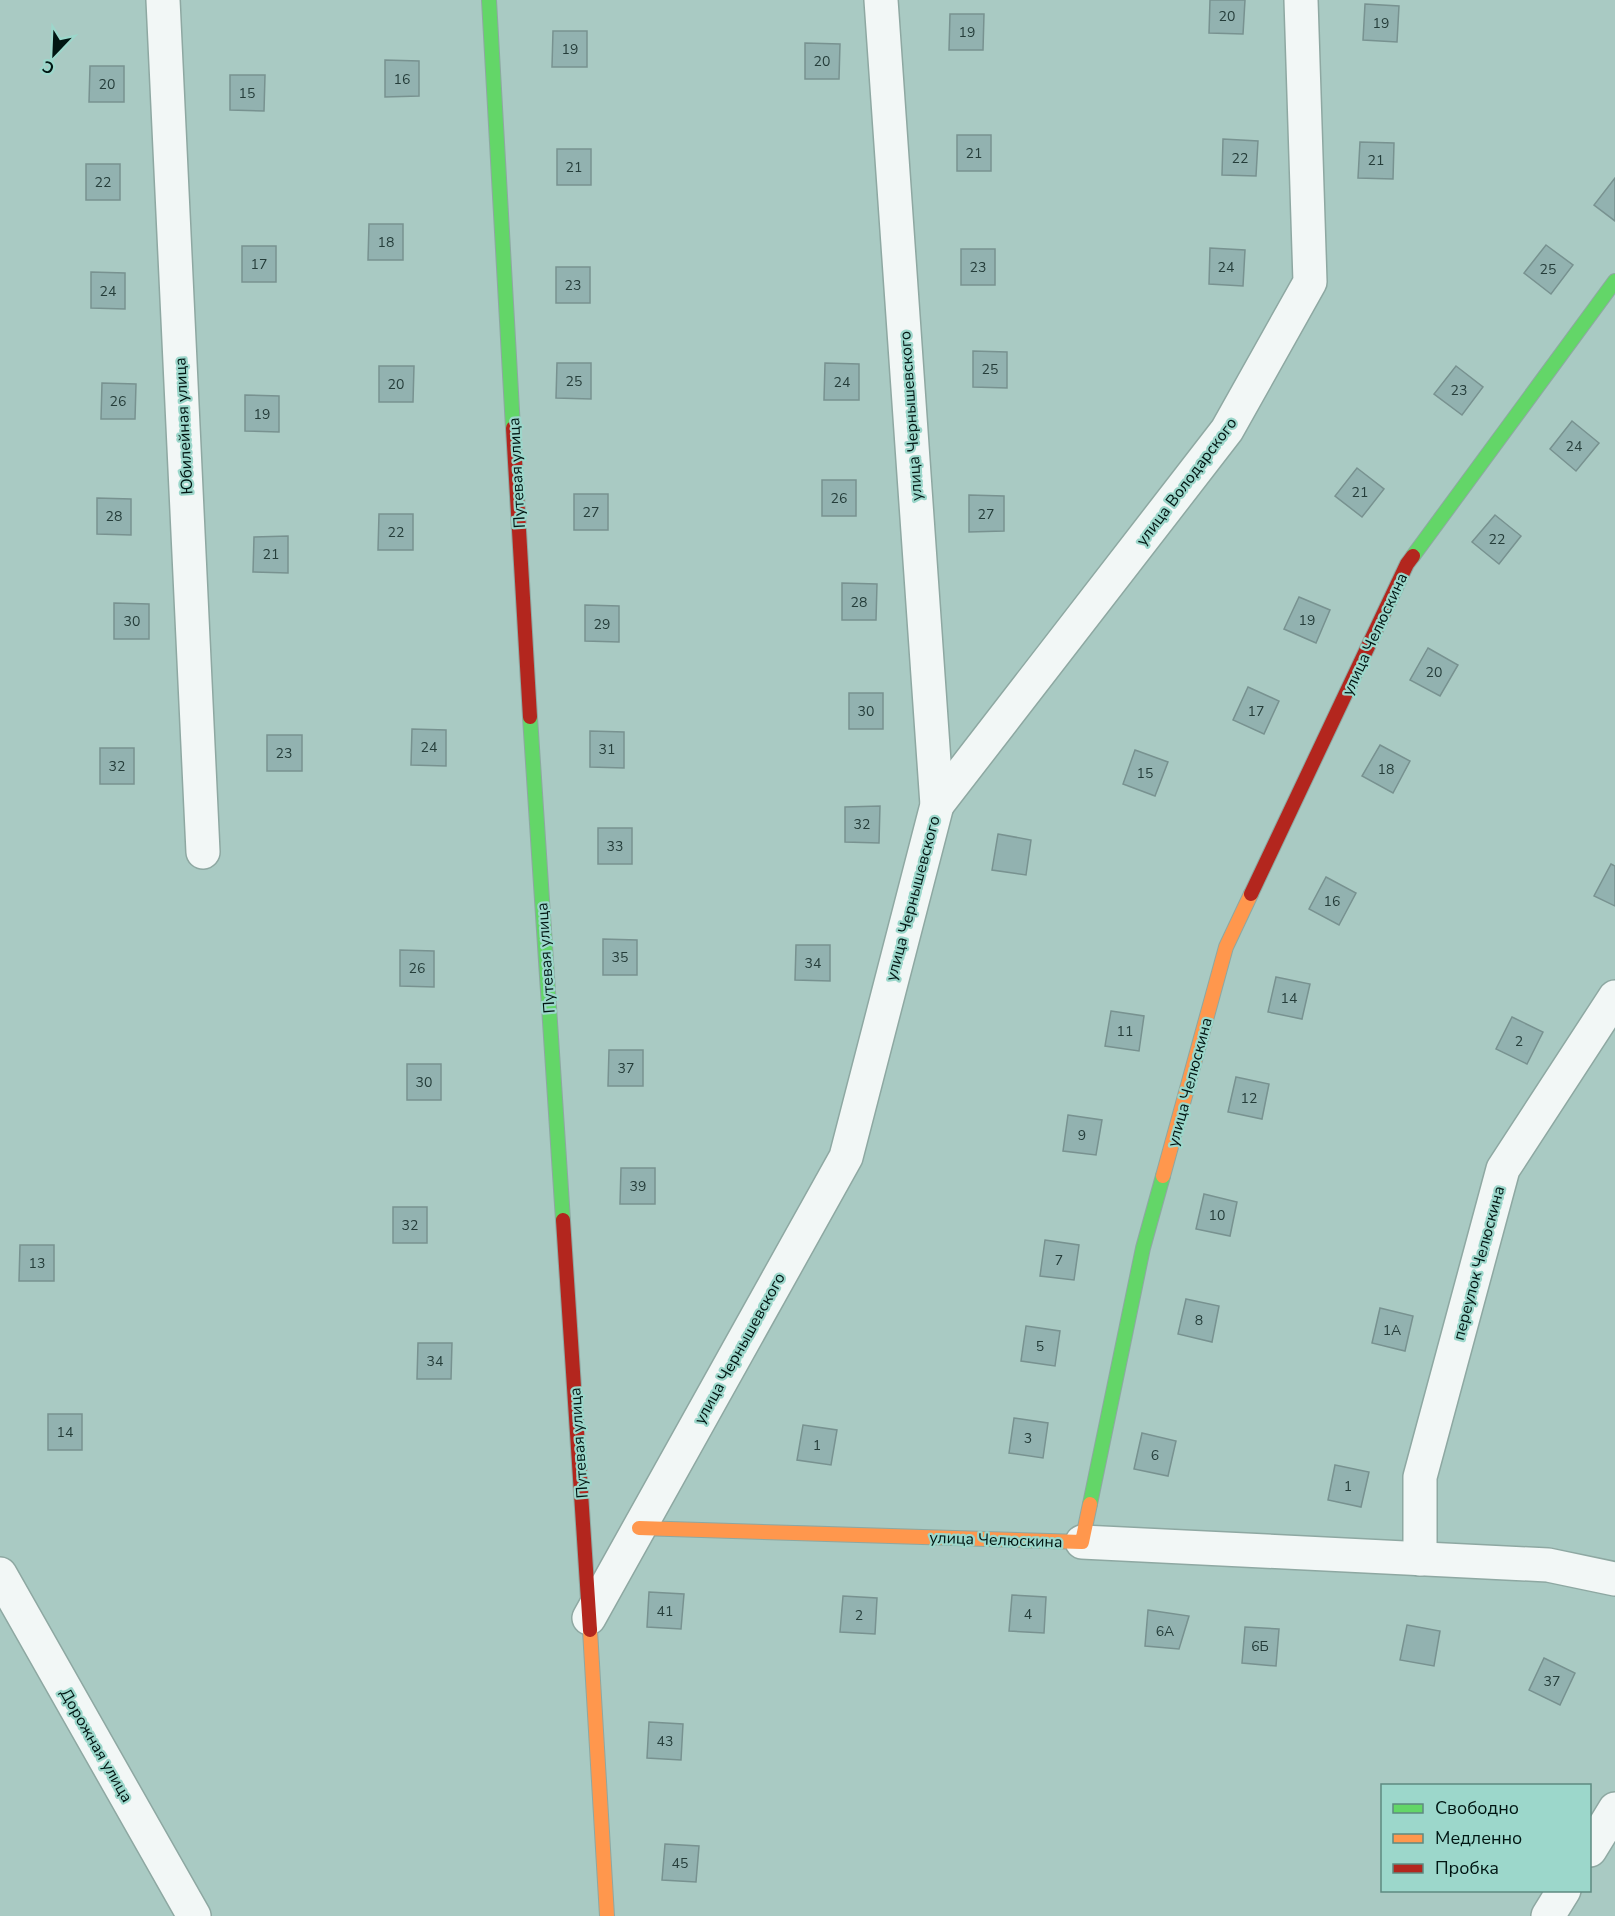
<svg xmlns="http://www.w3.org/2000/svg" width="1615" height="1916" viewBox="0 0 1615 1916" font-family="'Nunito Sans',sans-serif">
  <rect width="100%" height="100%" fill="#a9cac3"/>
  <g fill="#92b2b0" stroke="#789290" stroke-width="1.5">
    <polygon points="1210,0 1245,0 1243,34 1209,33"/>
    <polygon points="1365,4 1399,6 1397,42 1363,40"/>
    <polygon points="950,14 984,14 983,50 949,50"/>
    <polygon points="553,31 587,31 587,67 552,67"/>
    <polygon points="805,43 840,44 839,79 805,79"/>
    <polygon points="385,60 419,61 419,96 385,97"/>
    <polygon points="90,66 124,66 124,102 89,102"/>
    <polygon points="230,75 265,75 264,111 230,110"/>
    <rect x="957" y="135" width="34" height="36"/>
    <polygon points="1223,139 1258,141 1256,176 1222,175"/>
    <polygon points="1360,142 1394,143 1393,179 1358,178"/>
    <rect x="557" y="149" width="34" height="36"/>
    <rect x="86" y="164" width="34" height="36"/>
    <polygon points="1615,178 1615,221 1594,205"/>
    <polygon points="369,224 403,224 403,260 368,260"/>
    <polygon points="1546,245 1573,265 1551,294 1524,273"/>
    <rect x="242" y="246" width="34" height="36"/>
    <polygon points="1210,248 1245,250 1243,286 1209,284"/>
    <rect x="961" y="249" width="34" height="36"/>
    <rect x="556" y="267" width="34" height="36"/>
    <polygon points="91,272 125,273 125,309 91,308"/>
    <polygon points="973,351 1007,352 1007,388 973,387"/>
    <polygon points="557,363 591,363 591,399 556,398"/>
    <polygon points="825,363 859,364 859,400 824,400"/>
    <polygon points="379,366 414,366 413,402 379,402"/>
    <polygon points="1456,366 1483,387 1462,415 1434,394"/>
    <polygon points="102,383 136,384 135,419 101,419"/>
    <polygon points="245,395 279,396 279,432 245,431"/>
    <polygon points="1572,421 1599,443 1576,471 1550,449"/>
    <polygon points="1357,468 1384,489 1362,517 1335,496"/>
    <rect x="822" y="480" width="34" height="36"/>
    <rect x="574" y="494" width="34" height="36"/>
    <polygon points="969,495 1004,496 1004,531 969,532"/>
    <polygon points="97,498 131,499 131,535 97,534"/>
    <polygon points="379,514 413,514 413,550 378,550"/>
    <polygon points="1495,515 1521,536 1499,564 1472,542"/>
    <polygon points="288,536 288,573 253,572 254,537"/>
    <polygon points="842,583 877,584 876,620 842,620"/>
    <polygon points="1299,597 1330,610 1316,643 1284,629"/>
    <polygon points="114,603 149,604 149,639 114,639"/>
    <polygon points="585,605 619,606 619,642 585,641"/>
    <polygon points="1428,648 1458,665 1440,696 1410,680"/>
    <polygon points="1248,687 1279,701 1264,734 1233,720"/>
    <rect x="849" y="693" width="34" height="36"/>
    <polygon points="412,729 446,730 446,766 411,765"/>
    <polygon points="590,731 624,732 624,768 590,767"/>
    <rect x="267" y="735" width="35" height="36"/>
    <polygon points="1380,745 1410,761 1393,793 1362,776"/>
    <rect x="100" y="748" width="34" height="36"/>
    <polygon points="1135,750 1168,762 1155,796 1123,784"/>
    <polygon points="880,806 879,843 845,842 845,807"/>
    <rect x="598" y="828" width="34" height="36"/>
    <polygon points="998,834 1031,840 1026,875 992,870"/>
    <polygon points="1611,864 1615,866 1615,906 1594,896"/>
    <polygon points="1326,877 1356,893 1339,925 1309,909"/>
    <polygon points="603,939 637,940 637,975 603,975"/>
    <polygon points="796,945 830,945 830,981 795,980"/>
    <polygon points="400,950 434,951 434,987 400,986"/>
    <polygon points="1276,977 1310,984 1302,1019 1268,1012"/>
    <polygon points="1111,1011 1144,1016 1139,1051 1105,1046"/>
    <polygon points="1512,1017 1543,1032 1527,1064 1496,1049"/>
    <polygon points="609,1050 643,1050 643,1086 608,1086"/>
    <rect x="407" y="1064" width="34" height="36"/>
    <polygon points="1236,1077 1269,1084 1262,1119 1228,1112"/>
    <polygon points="1068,1115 1102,1120 1096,1155 1063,1151"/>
    <polygon points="621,1168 655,1168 655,1204 620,1204"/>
    <polygon points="1204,1194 1237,1202 1230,1236 1196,1229"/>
    <rect x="393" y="1207" width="34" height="36"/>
    <polygon points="1045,1240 1079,1245 1074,1280 1040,1276"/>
    <polygon points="20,1245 54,1245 54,1281 19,1281"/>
    <polygon points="1186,1299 1219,1306 1212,1342 1178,1334"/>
    <polygon points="1380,1308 1413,1316 1405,1351 1372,1343"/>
    <polygon points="1026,1326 1060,1331 1055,1366 1021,1361"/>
    <polygon points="418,1343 452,1343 451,1379 417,1379"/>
    <rect x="48" y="1414" width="34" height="36"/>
    <polygon points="1014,1418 1048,1423 1043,1458 1009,1453"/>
    <polygon points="803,1425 837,1430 831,1465 797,1460"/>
    <polygon points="1142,1433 1176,1441 1168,1476 1134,1469"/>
    <polygon points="1335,1465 1369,1472 1361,1507 1328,1500"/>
    <polygon points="649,1592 684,1594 681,1629 647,1627"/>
    <polygon points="1012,1595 1046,1597 1044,1633 1009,1631"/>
    <polygon points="843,1596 877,1598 875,1634 840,1632"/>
    <polygon points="1148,1610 1189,1616 1179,1649 1145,1646"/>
    <polygon points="1407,1625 1440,1631 1434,1666 1400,1660"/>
    <polygon points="1245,1627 1279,1629 1276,1666 1242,1663"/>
    <polygon points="1544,1658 1575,1673 1560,1705 1529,1690"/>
    <polygon points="649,1722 683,1724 681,1760 647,1758"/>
    <polygon points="665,1844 699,1846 696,1882 662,1880"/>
  </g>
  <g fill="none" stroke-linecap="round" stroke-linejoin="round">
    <defs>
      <g id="street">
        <polyline points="163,0 203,852"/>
        <polyline points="937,805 1227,430 1310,282 1301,0"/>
        <polyline points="1082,1542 1548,1565 1615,1579"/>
        <polyline points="1420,1559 1420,1477 1503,1169 1615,997"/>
        <polyline points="0,1574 194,1916"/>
        <polyline points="589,1618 846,1157 937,805 881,0"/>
        <polyline points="1590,1850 1615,1809"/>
        <polyline points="1548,1916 1564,1890"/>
      </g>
      <g id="fast">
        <polyline points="489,0 513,428"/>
        <polyline points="1413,556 1615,281"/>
        <polyline points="530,717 563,1220"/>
        <polyline points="1090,1504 1143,1248 1163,1176"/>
      </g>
      <g id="slow">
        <polyline points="1163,1176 1226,947 1251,894"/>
        <polyline points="639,1528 1082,1542 1090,1504"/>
        <polyline points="590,1630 607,1916"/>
      </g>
      <g id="jam">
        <polyline points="513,428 530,717"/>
        <polyline points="1251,894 1407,564 1413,556"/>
        <polyline points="563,1220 590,1630"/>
      </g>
    </defs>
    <use href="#street" stroke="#8ea8a2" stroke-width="36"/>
    <use href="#fast" stroke="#8ea8a2" stroke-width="16"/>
    <use href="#slow" stroke="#8ea8a2" stroke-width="16"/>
    <use href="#jam" stroke="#8ea8a2" stroke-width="16"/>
    <use href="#street" stroke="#f2f7f6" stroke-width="33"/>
    <use href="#fast" stroke="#63d668" stroke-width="14"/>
    <use href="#slow" stroke="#ff974d" stroke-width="14"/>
    <use href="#jam" stroke="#b3261e" stroke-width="14"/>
  </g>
  <g text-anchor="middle" stroke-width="4.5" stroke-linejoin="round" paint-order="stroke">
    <g font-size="14" fill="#253d3a">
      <text x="1227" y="21">20</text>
      <text x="1381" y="28">19</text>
      <text x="967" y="37">19</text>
      <text x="570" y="54">19</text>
      <text x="822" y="66">20</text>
      <text x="402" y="84">16</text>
      <text x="107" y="89">20</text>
      <text x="247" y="98">15</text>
      <text x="974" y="158">21</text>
      <text x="1240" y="163">22</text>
      <text x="1376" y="165">21</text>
      <text x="574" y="172">21</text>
      <text x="103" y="187">22</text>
      <text x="386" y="247">18</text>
      <text x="259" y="269">17</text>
      <text x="978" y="272">23</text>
      <text x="1226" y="272">24</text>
      <text x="1548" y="274">25</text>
      <text x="573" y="290">23</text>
      <text x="108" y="296">24</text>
      <text x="990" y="374">25</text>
      <text x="574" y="386">25</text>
      <text x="842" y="387">24</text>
      <text x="396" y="389">20</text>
      <text x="1459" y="395">23</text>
      <text x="118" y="406">26</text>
      <text x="262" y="419">19</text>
      <text x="1574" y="451">24</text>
      <text x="1360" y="497">21</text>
      <text x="839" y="503">26</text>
      <text x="591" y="517">27</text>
      <text x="986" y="519">27</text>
      <text x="114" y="521">28</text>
      <text x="396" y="537">22</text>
      <text x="1497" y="544">22</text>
      <text x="271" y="559">21</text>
      <text x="859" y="607">28</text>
      <text x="1307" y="625">19</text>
      <text x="132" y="626">30</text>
      <text x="602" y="629">29</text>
      <text x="1434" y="677">20</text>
      <text x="866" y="716">30</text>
      <text x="1256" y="716">17</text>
      <text x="429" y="752">24</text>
      <text x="607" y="754">31</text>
      <text x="284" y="758">23</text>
      <text x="117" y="771">32</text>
      <text x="1386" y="774">18</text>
      <text x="1145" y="778">15</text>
      <text x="862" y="829">32</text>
      <text x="615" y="851">33</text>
      <text x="1332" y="906">16</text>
      <text x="620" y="962">35</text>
      <text x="813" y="968">34</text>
      <text x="417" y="973">26</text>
      <text x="1289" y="1003">14</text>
      <text x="1125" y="1036">11</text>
      <text x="1519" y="1046">2</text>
      <text x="626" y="1073">37</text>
      <text x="424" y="1087">30</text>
      <text x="1249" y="1103">12</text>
      <text x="1082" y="1140">9</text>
      <text x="638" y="1191">39</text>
      <text x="1217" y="1220">10</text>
      <text x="410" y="1230">32</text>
      <text x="1059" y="1265">7</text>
      <text x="37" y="1268">13</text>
      <text x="1199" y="1325">8</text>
      <text x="1392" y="1335">1А</text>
      <text x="1040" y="1351">5</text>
      <text x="435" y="1366">34</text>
      <text x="65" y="1437">14</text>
      <text x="1028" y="1443">3</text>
      <text x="817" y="1450">1</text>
      <text x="1155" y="1460">6</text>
      <text x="1348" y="1491">1</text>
      <text x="665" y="1616">41</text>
      <text x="1028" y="1619">4</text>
      <text x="859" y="1620">2</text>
      <text x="1165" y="1636">6А</text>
      <text x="1260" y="1651">6Б</text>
      <text x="1552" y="1686">37</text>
      <text x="665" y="1746">43</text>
      <text x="680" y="1868">45</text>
    </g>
    <g font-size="16" fill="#011613" stroke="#9cd7cb">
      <text transform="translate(910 416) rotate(-94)" y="6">улица Чернышевского</text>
      <text transform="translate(183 426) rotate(-93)" y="6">Юбилейная улица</text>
      <text transform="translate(516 473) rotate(-93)" y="6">Путевая улица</text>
      <text transform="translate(1186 481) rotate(-53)" y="6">улица Володарского</text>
      <text transform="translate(1374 634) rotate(-65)" y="6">улица Челюскина</text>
      <text transform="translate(912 898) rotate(-75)" y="6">улица Чернышевского</text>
      <text transform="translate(545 958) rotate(-94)" y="6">Путевая улица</text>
      <text transform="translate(1189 1082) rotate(-75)" y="6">улица Челюскина</text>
      <text transform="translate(1478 1263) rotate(-75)" y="6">переулок Челюскина</text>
      <text transform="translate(739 1348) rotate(-61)" y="6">улица Чернышевского</text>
      <text transform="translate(578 1443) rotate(-94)" y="6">Путевая улица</text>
      <text transform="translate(996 1539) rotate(2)" y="6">улица Челюскина</text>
      <text transform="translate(97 1745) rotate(60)" y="6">Дорожная улица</text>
    </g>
  </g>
  <rect x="1381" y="1784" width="210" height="108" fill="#9cd7cb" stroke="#5e8a81" stroke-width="1.5"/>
  <rect x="1393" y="1804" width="30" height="9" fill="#63d668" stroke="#5e8a81" stroke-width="1.5"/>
  <text x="1435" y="1814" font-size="18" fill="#011613">Свободно</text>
  <rect x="1393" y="1834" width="30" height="9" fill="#ff974d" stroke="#5e8a81" stroke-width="1.5"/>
  <text x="1435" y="1844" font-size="18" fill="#011613">Медленно</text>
  <rect x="1393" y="1864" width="30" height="9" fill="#b3261e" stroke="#5e8a81" stroke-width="1.5"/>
  <text x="1435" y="1874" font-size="18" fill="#011613">Пробка</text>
  <g transform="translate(54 54) rotate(203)" stroke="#9cd7cb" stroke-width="4.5" paint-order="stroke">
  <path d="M0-4.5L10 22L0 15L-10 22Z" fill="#011613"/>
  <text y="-9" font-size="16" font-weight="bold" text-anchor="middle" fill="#011613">С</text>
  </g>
</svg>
